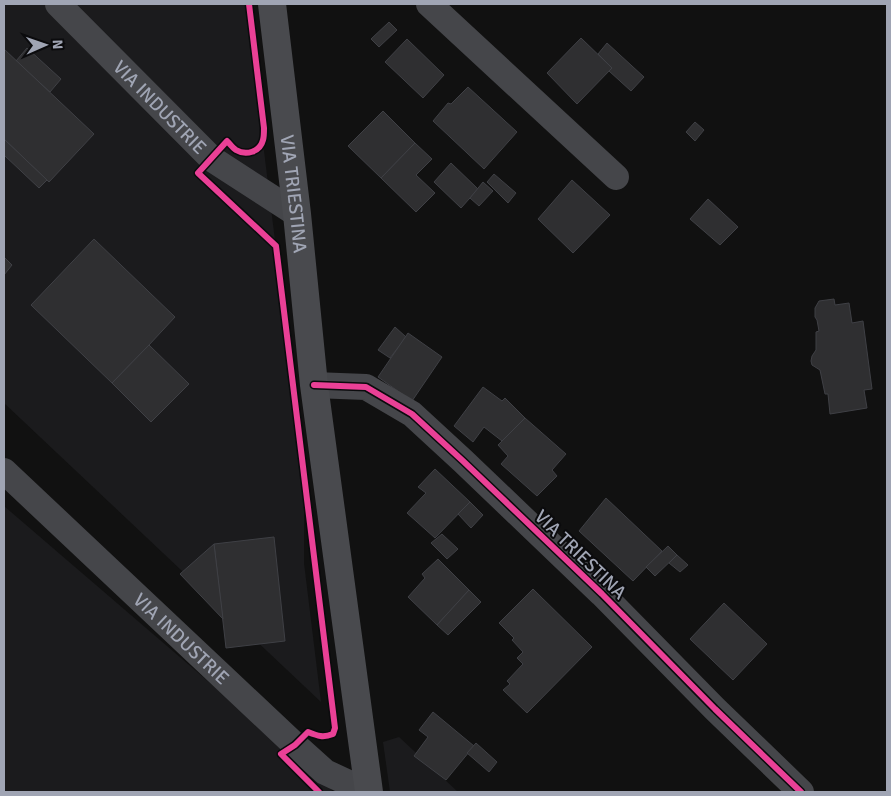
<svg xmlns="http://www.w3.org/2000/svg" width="891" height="796" viewBox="0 0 891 796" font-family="Signika,sans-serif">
  <rect width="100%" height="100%" fill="#111"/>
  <g fill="#1b1b1d">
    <polygon points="4,4 246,4 304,477 304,563 321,702 4,403"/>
    <polygon points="4,506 331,787 332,792 4,792"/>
    <polygon points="399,737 458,792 390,792 383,742"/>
  </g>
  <g fill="#2f2f31" stroke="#3f4045">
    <polygon points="389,22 397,30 379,47 371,39"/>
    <polygon points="581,38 612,68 577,104 547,73"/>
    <polygon points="407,39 444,75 423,98 385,62"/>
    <polygon points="607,43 644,77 631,91 609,71 612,68 598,54"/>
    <polygon points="27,48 61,79 50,92 16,61"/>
    <polygon points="4,49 94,134 49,182 4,139"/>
    <polygon points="468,87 517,132 484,169 433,121 448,103 451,104"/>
    <polygon points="383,111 415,143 381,178 348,146"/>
    <polygon points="695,122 704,130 695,141 686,132"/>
    <polygon points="4,139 47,180 39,188 4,155"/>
    <polygon points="415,143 432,159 416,175 435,193 416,212 381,178"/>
    <polygon points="451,163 478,189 461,208 434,182"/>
    <polygon points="494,174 516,193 508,203 487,182"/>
    <polygon points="572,180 610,215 573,253 538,219"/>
    <polygon points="483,182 493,191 479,206 470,198"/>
    <polygon points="708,199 738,227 720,245 690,219"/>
    <polygon points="94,239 175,317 149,345 112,383 31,305"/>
    <polygon points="4,257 12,265 4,275"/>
    <polygon points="834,299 835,305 849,303 852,323 863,321 872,389 864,390 867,408 830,414 828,394 825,394 820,370 812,365 811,361 812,356 816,350 816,332 819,331 817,320 815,317 815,308 819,301"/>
    <polygon points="395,327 406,337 390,358 378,350"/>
    <polygon points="408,333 442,357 412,401 378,377"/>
    <polygon points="149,345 189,384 151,422 112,383"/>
    <polygon points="483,387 502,401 505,398 525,418 502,441 484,427 473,442 454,426"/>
    <polygon points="525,418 566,454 552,470 557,476 537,496 501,464 508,456 498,445"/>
    <polygon points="435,469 470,502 435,538 407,513 426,493 418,487"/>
    <polygon points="606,498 662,551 633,581 579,531"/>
    <polygon points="470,502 483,515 471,528 458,514"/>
    <polygon points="442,534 458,549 447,559 431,543"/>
    <polygon points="274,537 285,641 226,648 214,544"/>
    <polygon points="214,544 223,619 180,574"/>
    <polygon points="668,546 677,555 655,576 646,567"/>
    <polygon points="677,555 688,565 680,572 669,563"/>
    <polygon points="438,559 469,590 437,625 408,597 425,578 422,574"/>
    <polygon points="533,589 592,647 527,713 503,690 510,684 507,681 523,664 517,658 523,652 512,640 514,638 499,623"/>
    <polygon points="469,590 481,602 448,635 437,625"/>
    <polygon points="724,603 767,644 733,680 690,639"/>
    <polygon points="433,712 474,746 446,780 414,756 428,737 419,730"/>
    <polygon points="476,743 497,762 489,772 467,753"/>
  </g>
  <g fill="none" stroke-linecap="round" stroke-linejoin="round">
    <g stroke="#45464a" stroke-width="26">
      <path id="s1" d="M58 4 212 159 297 214"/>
      <polyline points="429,4 616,177"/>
      <polyline points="314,385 366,387 412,414 463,461 602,594 715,709 801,792"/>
      <path id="s2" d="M4 471 295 745 325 772 368 792"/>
    </g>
    <path stroke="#494a4e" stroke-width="28" id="s3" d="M272 4 297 214 314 385 369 792"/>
    <defs>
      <g id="cycleway">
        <path d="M249 4 264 128C264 132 264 137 263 140 260 152 246 156 236 150 233 148 230 144 227 141L198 173 276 246 335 728 333 734C323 738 318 736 308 732L295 745 281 754 319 792"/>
        <polyline points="314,385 366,387 412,414 463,461 602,594 715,709 801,792"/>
      </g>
    </defs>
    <use href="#cycleway" stroke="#0b0b0d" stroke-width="9"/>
    <use href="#cycleway" stroke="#ea4096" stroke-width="6"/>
  </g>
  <g text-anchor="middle" stroke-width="4" stroke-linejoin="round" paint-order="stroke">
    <g font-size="19" fill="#a0a5b4" stroke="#0b0b0d">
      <text dy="7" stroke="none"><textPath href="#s1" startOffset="145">VIA INDUSTRIE</textPath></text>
      <text dy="7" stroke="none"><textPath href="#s3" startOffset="191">VIA TRIESTINA</textPath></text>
      <text transform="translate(581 554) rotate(44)" y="7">VIA TRIESTINA</text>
      <text dy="7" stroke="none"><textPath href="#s2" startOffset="244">VIA INDUSTRIE</textPath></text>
    </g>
  </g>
  <rect width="891" height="796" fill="none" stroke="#a0a5b4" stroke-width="10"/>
  <g transform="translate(45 45) rotate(88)" stroke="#0b0b0d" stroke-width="4" paint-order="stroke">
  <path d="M0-4L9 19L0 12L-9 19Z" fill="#a0a5b4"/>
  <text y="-8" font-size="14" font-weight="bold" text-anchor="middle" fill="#a0a5b4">N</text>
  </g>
</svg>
